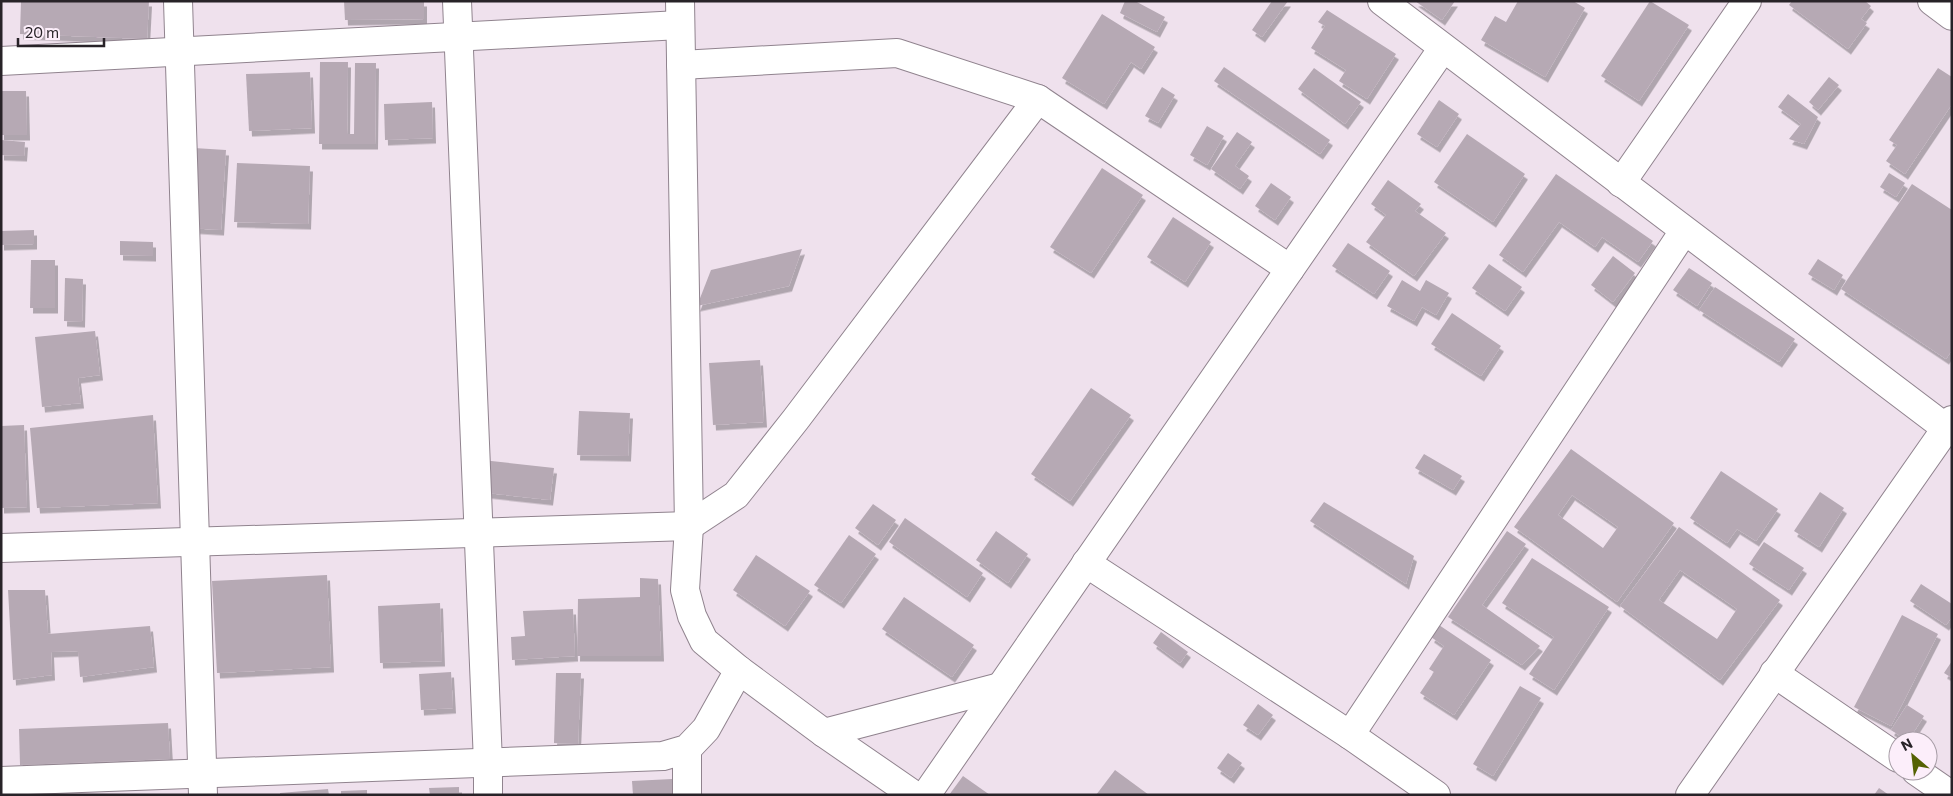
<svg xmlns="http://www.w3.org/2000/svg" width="1953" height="796" viewBox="0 0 1953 796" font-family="Commissioner,sans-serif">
  <defs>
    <filter id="shadow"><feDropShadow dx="3" dy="5.5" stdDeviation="0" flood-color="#0004"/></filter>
  </defs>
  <rect width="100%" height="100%" fill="#efe1ed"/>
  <g fill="#b6a9b4" fill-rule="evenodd" filter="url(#shadow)">
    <polygon points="21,1 149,1 147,39 20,34"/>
    <polygon points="344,1 424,1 424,19 345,20"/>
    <polygon points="1125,1 1135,1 1165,17 1157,32 1120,13"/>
    <polygon points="1272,1 1288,1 1262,37 1252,30"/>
    <polygon points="1415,1 1455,1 1442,20"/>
    <polygon points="1518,1 1573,1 1585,8 1545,77 1481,40 1495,16 1506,22"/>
    <polygon points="1650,1 1689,25 1639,101 1601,76"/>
    <polygon points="1792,1 1865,1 1871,6 1861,19 1867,23 1848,49 1789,5"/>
    <polygon points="1327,10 1396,54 1367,99 1339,81 1346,70 1311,48 1325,26 1318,22"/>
    <polygon points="1102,14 1155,47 1141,69 1131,62 1104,104 1062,78"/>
    <polygon points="320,62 348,62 347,134 354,134 355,63 376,63 375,144 319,144"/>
    <polygon points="1224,67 1330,140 1320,154 1214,81"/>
    <polygon points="1314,68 1361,102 1345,124 1298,89"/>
    <polygon points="1938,68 1952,77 1952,104 1905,174 1886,161 1897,145 1889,140"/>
    <polygon points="310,72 312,128 249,131 246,74"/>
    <polygon points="1829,77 1839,85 1818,110 1809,102"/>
    <polygon points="1162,87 1175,95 1158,123 1145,116"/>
    <polygon points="1,91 26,91 27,135 1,135"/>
    <polygon points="1788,94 1818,117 1804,144 1789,139 1801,124 1778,107"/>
    <polygon points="1439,100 1459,114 1437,147 1417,134"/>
    <polygon points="432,102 433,138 385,140 384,104"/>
    <polygon points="1207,126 1224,136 1207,165 1190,155"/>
    <polygon points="1237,132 1252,142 1235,166 1249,176 1240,189 1211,169"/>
    <polygon points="1467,134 1525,174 1493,222 1434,182"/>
    <polygon points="1,140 25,142 24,156 1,155"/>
    <polygon points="194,148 226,150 221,230 188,228"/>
    <polygon points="237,163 310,166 308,224 234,222"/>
    <polygon points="1102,168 1143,195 1091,273 1050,247"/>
    <polygon points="1889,173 1905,183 1896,197 1880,187"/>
    <polygon points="1556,174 1653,241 1638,262 1602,237 1595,247 1559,222 1523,272 1499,255"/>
    <polygon points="1388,180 1421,204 1415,211 1446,233 1414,276 1366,242 1386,215 1371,204"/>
    <polygon points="1271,183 1291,197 1275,220 1255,206"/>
    <polygon points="1912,184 1952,210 1952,350 1946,359 1841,289"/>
    <polygon points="1173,217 1211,242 1185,282 1147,257"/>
    <polygon points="34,230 34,244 1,245 1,231"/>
    <polygon points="120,241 153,242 153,256 120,255"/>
    <polygon points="1348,243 1390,271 1374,294 1332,266"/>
    <polygon points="802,249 789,286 697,306 711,270"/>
    <polygon points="1613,256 1635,273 1613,302 1591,285"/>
    <polygon points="1818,259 1843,275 1834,290 1808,274"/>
    <polygon points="31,260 55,260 55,308 30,308"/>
    <polygon points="1489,264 1522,287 1505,311 1472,288"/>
    <polygon points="1689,268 1712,283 1697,306 1673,290"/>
    <polygon points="65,278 83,279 82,322 64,321"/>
    <polygon points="1402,280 1420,291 1426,280 1449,293 1436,315 1422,307 1414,321 1387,306"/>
    <polygon points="1715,287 1795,339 1779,362 1699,310"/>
    <polygon points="1452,313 1501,346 1481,376 1431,344"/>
    <polygon points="95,331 100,375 78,378 81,403 42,407 35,337"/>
    <polygon points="760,360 764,422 713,425 709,363"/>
    <polygon points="1091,388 1131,415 1070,501 1031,474"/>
    <polygon points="579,411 630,413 628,456 577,455"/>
    <polygon points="153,415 158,503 37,508 30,428"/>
    <polygon points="24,425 27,507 1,508 1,426"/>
    <path d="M1571 449 1674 523 1617 602 1514 527ZM1572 495 1618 527 1603 548 1558 515Z"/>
    <polygon points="1424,454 1462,476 1453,490 1415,468"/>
    <polygon points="482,460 554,468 550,500 478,492"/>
    <polygon points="1721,471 1778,509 1756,541 1737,529 1727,543 1690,518"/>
    <polygon points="1820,492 1844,508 1819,547 1794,531"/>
    <polygon points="1324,502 1414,556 1406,584 1310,521"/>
    <polygon points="873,504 896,520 878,545 855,528"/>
    <polygon points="905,518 983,573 967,597 889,542"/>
    <path d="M1679 527 1780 600 1720 680 1620 606ZM1680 570 1737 609 1717 639 1659 600Z"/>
    <polygon points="996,531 1028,554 1008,583 976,560"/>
    <polygon points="1507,531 1526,544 1482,605 1540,646 1522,665 1448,617"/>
    <polygon points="849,535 876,554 841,603 814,585"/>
    <polygon points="1764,542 1804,568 1789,590 1749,564"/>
    <polygon points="756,555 810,591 785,626 733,590"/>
    <polygon points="1532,558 1609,607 1554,690 1529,674 1554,637 1502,603"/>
    <polygon points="327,575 331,667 217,673 212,581"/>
    <polygon points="640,578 658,579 661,656 577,656 578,599 640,597"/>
    <polygon points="1921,584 1952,604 1952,617 1946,625 1910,601"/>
    <polygon points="8,590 45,590 48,634 150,626 154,667 80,677 78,651 51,652 52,675 13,680"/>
    <polygon points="904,597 974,645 952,677 882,629"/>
    <polygon points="440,603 442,661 380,663 378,606"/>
    <polygon points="573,609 575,656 512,660 511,637 525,636 523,611"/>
    <polygon points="1902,615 1938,634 1891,726 1854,707"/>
    <polygon points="1439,625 1491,660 1454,715 1420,693 1434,672 1429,669 1444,646 1431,637"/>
    <polygon points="1161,632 1188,652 1180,663 1153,643"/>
    <polygon points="1952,661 1952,678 1944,673"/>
    <polygon points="451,672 453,708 421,710 419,674"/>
    <polygon points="556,673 581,673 578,744 554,743"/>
    <polygon points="1520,686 1541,698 1493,776 1473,764"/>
    <polygon points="1258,704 1273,715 1258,735 1243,725"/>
    <polygon points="1907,705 1924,716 1908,741 1891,730"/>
    <polygon points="168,723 170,759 20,765 19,729"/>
    <polygon points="1228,753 1242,763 1231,778 1217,768"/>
    <polygon points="1115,770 1149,795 1096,795"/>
    <polygon points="963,776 990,795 949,795"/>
    <polygon points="672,779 673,795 633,795 632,781"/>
    <polygon points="459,787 459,795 430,795 429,788"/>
    <polygon points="1879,788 1889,795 1874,795"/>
    <polygon points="328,789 329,795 280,795 280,793"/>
    <polygon points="367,790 367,795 341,795 341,791"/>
  </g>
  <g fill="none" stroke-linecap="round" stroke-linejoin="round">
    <defs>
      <g id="minor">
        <polyline points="178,1 203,795"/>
        <polyline points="457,1 488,763 488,795"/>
        <polyline points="680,1 689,526 685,590 692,616 704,641 739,670 824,733 914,795"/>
        <polyline points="1382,1 1946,428"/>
        <polyline points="1932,1 1952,16"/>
        <polyline points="1,61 680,25"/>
        <polyline points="681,65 897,53 1038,99 1290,269"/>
        <polyline points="1621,183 1747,1"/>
        <polyline points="1,548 689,526 736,495 796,419 1038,99"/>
        <polyline points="1086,563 1350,735 1436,795"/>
        <polyline points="1774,673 1898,758"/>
        <polyline points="824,733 1000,687"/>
        <polyline points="1350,735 1684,231"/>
        <polyline points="687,749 687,795"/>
        <polyline points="1916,771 1951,795"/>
        <polyline points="1,781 663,756 687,749 706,729 739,670"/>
        <polyline points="926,795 1443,48"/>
        <polyline points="1690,795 1952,420"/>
      </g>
    </defs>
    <use href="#minor" stroke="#90838e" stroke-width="30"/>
    <use href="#minor" stroke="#fff" stroke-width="28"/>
  </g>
  <rect width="1953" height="796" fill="none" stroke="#282328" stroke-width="5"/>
  <g transform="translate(1913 756) rotate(332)"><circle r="24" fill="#fceefa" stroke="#a79da6"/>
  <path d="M0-4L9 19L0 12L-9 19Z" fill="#556203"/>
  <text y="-8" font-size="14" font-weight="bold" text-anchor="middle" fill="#282328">N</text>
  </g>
  <path d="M18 38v8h86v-8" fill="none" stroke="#282328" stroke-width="2.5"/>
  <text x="25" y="38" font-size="15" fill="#282328" stroke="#fceefa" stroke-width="4" paint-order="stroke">20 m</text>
</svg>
